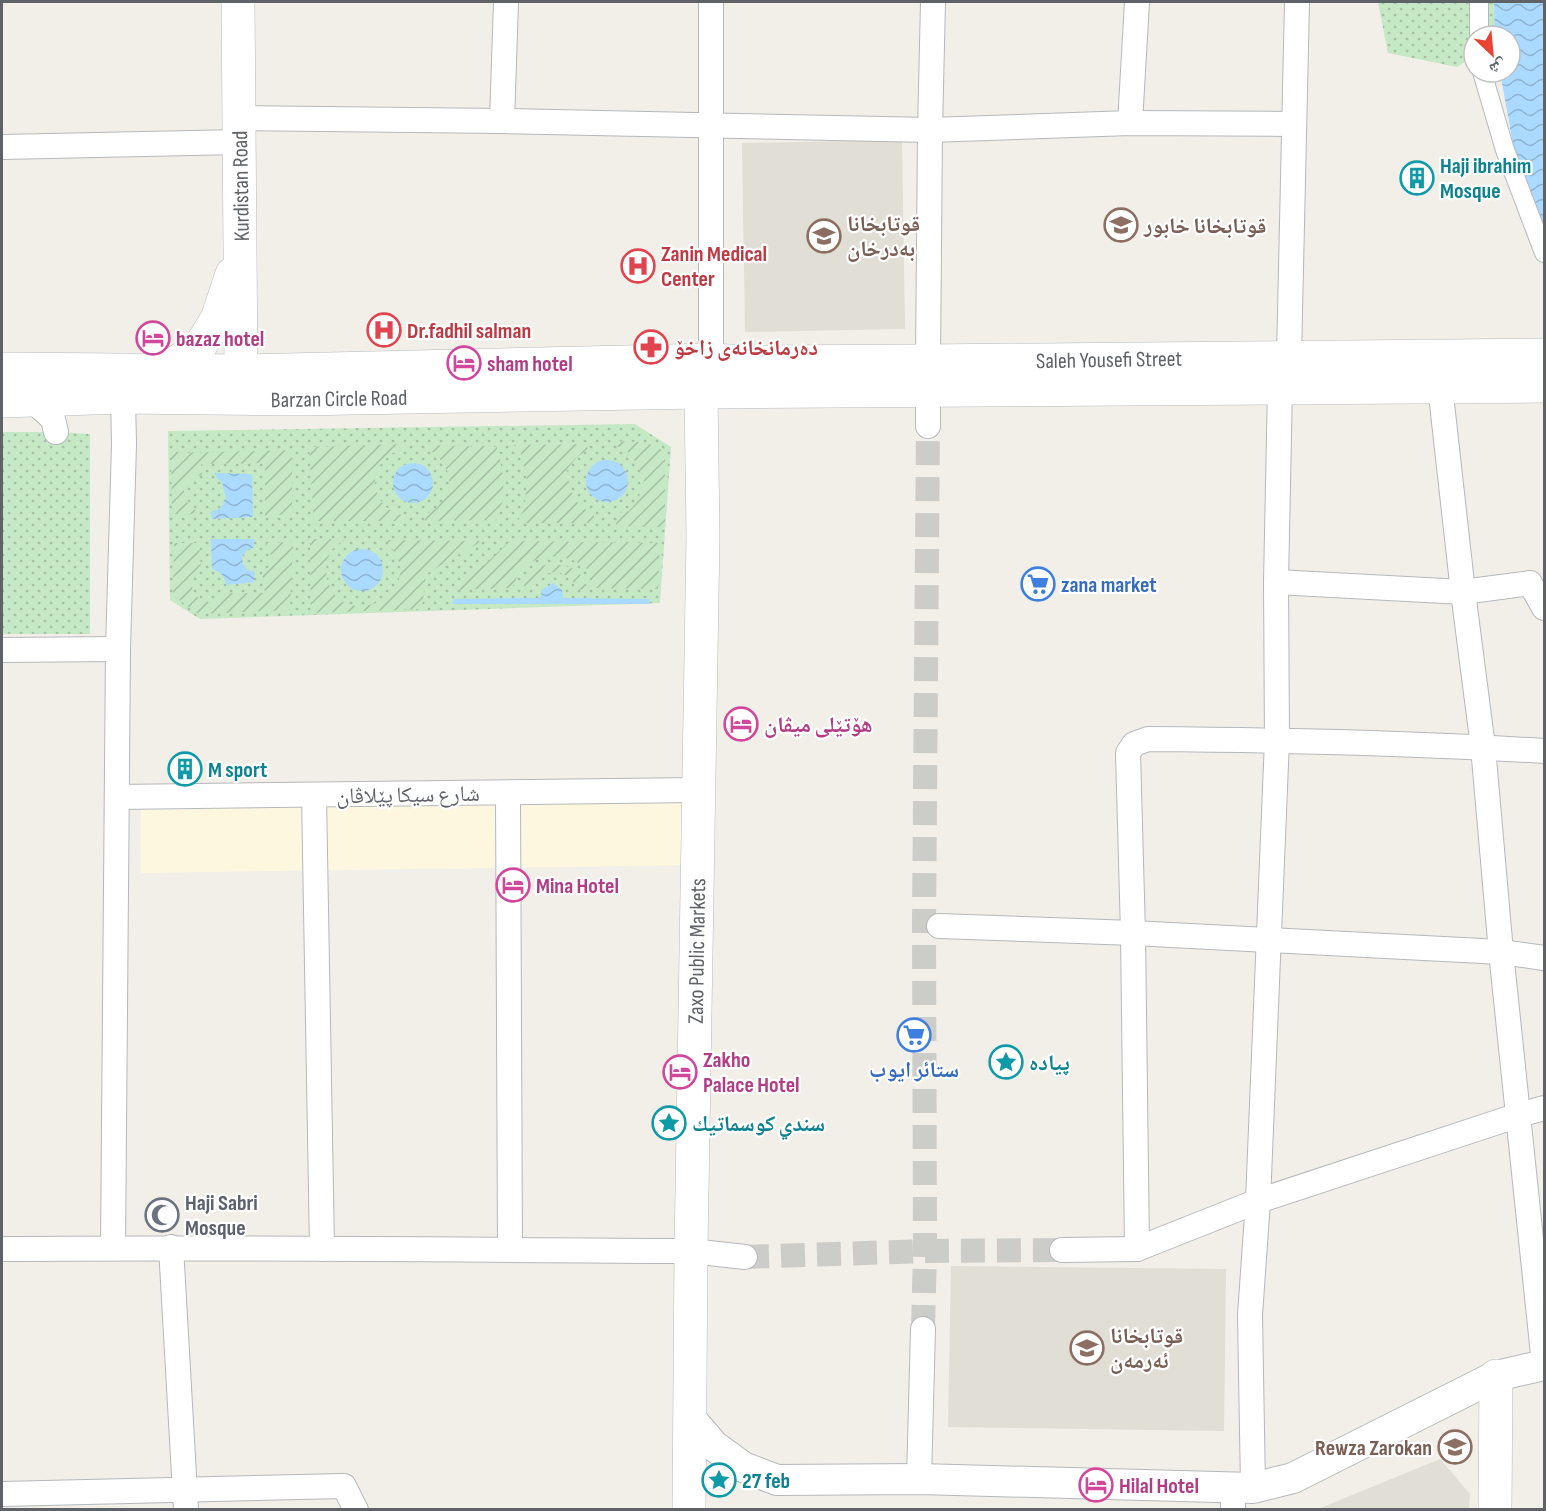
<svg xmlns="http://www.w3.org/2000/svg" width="1546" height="1511" viewBox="0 0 1546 1511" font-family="'Sofia Sans Condensed','Noto Naskh Arabic',sans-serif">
  <defs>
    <pattern id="park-dots" width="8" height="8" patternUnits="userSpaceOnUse" patternTransform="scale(1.5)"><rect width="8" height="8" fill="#c5e8c5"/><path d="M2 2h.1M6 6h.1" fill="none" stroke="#a3c0a4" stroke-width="1.8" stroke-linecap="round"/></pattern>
    <pattern id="garden-furrows" width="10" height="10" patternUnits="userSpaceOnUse" patternTransform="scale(1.5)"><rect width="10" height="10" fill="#c5e8c5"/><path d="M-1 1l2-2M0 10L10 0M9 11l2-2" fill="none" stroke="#a3c0a4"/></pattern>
    <pattern id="water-waves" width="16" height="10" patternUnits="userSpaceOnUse" patternTransform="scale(1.5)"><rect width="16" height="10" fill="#aadaff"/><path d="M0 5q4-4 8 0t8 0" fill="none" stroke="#8eb4d2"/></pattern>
  </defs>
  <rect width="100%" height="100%" fill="#f1efe8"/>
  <polygon fill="#fef7e0" points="693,798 694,865 141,873 141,806"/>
  <g fill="#e1ded6">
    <polygon points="902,140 905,329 745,332 742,143"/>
    <polygon points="951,1266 1226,1269 1224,1431 948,1427"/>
    <polygon points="1440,1459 1470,1494 1469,1509 1318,1509"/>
  </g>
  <g fill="url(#park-dots)">
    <polygon points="1378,2 1494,2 1496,36 1474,36 1474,56 1457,67 1388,53"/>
    <polygon points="635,424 671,447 660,603 200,619 170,600 168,431"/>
    <polygon points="2,432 56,432 90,434 90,634 2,634"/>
  </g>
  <g fill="url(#garden-furrows)">
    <polygon points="615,441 641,442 659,447 665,456 665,527 616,526 618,513 629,511 637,502 644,481 638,465 627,451 615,445"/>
    <path d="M402 444 404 447C378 458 364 482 385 506 389 510 396 513 402 515V521H314L309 447Z"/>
    <path d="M586 444 588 450 578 456 567 469C569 493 573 502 594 515V523H517L524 509 527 480 521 453 514 445Z"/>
    <path d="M427 445 497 447C503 471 508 496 496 520L425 521 424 514C433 512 438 507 443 500 454 483 450 470 437 456 433 452 430 450 427 445Z"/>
    <path d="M292 450V514L265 516V463L201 464 202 475C182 477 177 500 195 509L196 514H172L171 453Z"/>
    <path d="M310 539H345C341 543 334 546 331 551 327 558 325 570 327 578 340 637 437 593 385 540L482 541 426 574 422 609 311 613Z"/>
    <path d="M510 541 660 543 658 589 594 588C592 583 591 574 588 570 584 566 577 562 572 560 546 550 520 561 513 588L454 590 455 583 483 566Z"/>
    <path d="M293 542 290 610 198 614 173 595 174 543H199L201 569 193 578 192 590 199 599 209 603 215 600 218 593H265L262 572 271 566C272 558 272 552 265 548L266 543Z"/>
    <path d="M555 564C574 567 581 570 587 589L575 590 573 581C559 569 552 571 536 578L530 588 521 584C532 570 536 565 555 564Z"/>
  </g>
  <g fill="url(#water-waves)">
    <polygon points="1494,2 1544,2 1544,232 1515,155 1500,72 1510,72 1510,36 1495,36"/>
    <circle cx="607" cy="481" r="21"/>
    <circle cx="413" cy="483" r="20"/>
    <polygon points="215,473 252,474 253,517 212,519 211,512 221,508 226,498 222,482 216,477"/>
    <path d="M211 539H254V547L246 551 242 557 243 564 248 570 255 572 254 582 226 585C225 576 221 572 212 569Z"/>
    <circle cx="362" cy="570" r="21"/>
    <polygon points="553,583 562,590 563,598 650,599 650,604 452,604 454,599 540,598 542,590"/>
  </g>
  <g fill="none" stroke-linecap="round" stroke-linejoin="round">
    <g stroke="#ccccc8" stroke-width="24" stroke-dasharray="24 12" stroke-linecap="butt">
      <polyline points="745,1257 925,1251 1062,1250"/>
      <polyline points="923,1329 925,1251 924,925 928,426"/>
    </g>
    <defs>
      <g id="pedestrian">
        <polyline points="1479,2 1479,36"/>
        <polyline points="1482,72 1505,150 1544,253"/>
      </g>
      <g id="minor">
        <polyline points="239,118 502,121 930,130 1130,123 1294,124"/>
        <polyline points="502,121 506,2"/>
        <polyline points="1130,123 1137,2"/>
        <polyline points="2,147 239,142"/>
        <polyline points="1289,357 1297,2"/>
        <polyline points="711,360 711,2"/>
        <polyline points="928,361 930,130 933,2"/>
        <polyline points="1440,386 1463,592 1483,747 1501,952 1544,1364"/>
        <polyline points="928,390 928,426"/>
        <polyline points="32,400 53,419 56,432"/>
        <polyline points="1276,582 1463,592 1530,583 1544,608"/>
        <polyline points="2,650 118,649"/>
        <polyline points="508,793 510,1250"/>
        <polyline points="314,795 322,1249"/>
        <polyline points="117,797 698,790"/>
        <polyline points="939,926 1133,933 1501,952 1544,958"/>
        <polyline points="171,1247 186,1510"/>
        <polyline points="113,1248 118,649 124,444 123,397"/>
        <path d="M2 1249C231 1247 461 1250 691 1251L745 1257"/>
        <path d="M1137 1249 1133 933 1128 753 1134 744 1148 739C1280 740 1412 743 1544 751"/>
        <polyline points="1062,1250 1137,1249 1258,1201 1519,1115 1544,1108"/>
        <polyline points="919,1479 923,1329"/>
        <polyline points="1253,1488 1250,1315 1258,1201 1277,740 1276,582 1280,387"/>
        <polyline points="2,1494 344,1486 356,1510"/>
        <polyline points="1233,1510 1233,1488"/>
      </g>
      <polyline id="tertiary" points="690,1418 714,1446 743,1467 777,1480 919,1479 1253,1488 1293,1478 1496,1376 1544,1365"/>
      <g id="secondary">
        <polyline points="238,2 241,371"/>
        <polyline points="2,369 241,371 711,360 747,362 928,361 1544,355"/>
        <polyline points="164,370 199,348 217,319 232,274"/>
        <polyline points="2,401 123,397 296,399 701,392 1544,386"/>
        <polyline points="689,1510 691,1251 703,536 701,392"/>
        <polyline points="1495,1510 1496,1376"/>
      </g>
    </defs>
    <use href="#pedestrian" stroke="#b5b8bc" stroke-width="20"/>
    <use href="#minor" stroke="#b5b8bc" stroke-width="26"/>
    <use href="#tertiary" stroke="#b5b8bc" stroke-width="32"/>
    <use href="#secondary" stroke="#b6babf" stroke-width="34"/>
    <use href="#pedestrian" stroke="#fff" stroke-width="18"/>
    <use href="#minor" stroke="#fff" stroke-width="24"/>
    <use href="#tertiary" stroke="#fff" stroke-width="30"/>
    <use href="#secondary" stroke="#fff" stroke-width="33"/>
  </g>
  <defs>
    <symbol id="building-ring" viewBox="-11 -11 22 22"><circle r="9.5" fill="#fff" stroke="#0f9aa8" stroke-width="1.5"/><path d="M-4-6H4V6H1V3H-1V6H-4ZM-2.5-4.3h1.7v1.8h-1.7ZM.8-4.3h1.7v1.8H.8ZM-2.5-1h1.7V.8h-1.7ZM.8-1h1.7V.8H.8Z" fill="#0f9aa8"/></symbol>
    <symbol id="school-ring" viewBox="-11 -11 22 22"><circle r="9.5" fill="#fff" stroke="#8d6e63" stroke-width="1.5"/><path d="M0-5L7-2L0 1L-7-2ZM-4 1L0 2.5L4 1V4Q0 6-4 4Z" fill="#8d6e63"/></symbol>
    <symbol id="hospital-ring" viewBox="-11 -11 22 22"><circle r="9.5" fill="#fff" stroke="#e0444e" stroke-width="1.5"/><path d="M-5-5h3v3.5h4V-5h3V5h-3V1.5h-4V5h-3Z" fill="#e0444e"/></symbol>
    <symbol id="hotel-ring" viewBox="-11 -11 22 22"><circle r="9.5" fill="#fff" stroke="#d1479c" stroke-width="1.5"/><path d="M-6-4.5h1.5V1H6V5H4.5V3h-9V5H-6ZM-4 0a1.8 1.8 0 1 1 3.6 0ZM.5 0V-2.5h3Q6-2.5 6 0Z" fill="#d1479c"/></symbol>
    <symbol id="pharmacy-ring" viewBox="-11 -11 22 22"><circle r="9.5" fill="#fff" stroke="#e0444e" stroke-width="1.5"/><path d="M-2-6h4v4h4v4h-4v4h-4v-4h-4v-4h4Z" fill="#e0444e"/></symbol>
    <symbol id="supermarket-ring" viewBox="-11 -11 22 22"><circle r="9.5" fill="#fff" stroke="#3f7fe0" stroke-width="1.5"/><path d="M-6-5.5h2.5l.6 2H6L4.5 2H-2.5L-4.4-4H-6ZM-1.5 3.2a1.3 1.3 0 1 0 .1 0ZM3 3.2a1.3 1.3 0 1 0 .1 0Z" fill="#3f7fe0"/></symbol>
    <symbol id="sight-ring" viewBox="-11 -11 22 22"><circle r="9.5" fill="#fff" stroke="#0f9aa8" stroke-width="1.5"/><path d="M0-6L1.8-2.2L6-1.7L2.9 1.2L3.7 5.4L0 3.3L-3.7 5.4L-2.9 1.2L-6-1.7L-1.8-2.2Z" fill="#0f9aa8"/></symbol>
    <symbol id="mosque-ring" viewBox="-11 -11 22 22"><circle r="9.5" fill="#fff" stroke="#6b7280" stroke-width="1.5"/><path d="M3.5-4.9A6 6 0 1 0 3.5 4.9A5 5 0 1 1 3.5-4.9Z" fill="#6b7280"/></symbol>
  </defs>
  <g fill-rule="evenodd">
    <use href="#building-ring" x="1398" y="159" width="38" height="38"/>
    <use href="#school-ring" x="1102" y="206" width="38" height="38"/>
    <use href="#school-ring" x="805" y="217" width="38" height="38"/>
    <use href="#hospital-ring" x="619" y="247" width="38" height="38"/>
    <use href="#hospital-ring" x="365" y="311" width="38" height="38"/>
    <use href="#hotel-ring" x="134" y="319" width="38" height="38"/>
    <use href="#pharmacy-ring" x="632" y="328" width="38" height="38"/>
    <use href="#hotel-ring" x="445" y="344" width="38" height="38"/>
    <use href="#supermarket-ring" x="1019" y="565" width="38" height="38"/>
    <use href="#hotel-ring" x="722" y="705" width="38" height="38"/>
    <use href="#building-ring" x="166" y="750" width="38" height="38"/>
    <use href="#hotel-ring" x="494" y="866" width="38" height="38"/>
    <use href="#supermarket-ring" x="895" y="1016" width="38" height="38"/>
    <use href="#sight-ring" x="987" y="1043" width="38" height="38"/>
    <use href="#hotel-ring" x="661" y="1053" width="38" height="38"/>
    <use href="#sight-ring" x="650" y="1104" width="38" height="38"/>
    <use href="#mosque-ring" x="143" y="1196" width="38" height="38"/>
    <use href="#school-ring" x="1068" y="1329" width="38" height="38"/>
    <use href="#school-ring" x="1436" y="1428" width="38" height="38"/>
    <use href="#sight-ring" x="700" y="1461" width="38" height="38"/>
    <use href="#hotel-ring" x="1077" y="1466" width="38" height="38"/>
  </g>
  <g text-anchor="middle" stroke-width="4.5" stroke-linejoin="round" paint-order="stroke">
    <g font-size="22" font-weight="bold" fill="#0d838f" stroke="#fff" text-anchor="start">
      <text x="1440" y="173">Haji ibrahim<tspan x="1440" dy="25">Mosque</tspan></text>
      <text x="208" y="777">M sport</text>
      <text x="1029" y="1070">پیادە</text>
      <text x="692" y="1131">سندي کوسماتیك</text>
      <text x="742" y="1488">27 feb</text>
    </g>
    <g font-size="22" fill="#5f6368" stroke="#fff">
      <text transform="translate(240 186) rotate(-91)" y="8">Kurdistan Road</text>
      <text transform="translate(1109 359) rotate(-1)" y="8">Saleh Yousefi Street</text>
      <text transform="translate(339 398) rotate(-1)" y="8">Barzan Circle Road</text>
      <text transform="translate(408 794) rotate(-1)" y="8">شارع سيكا پێلاڤان</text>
      <text transform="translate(696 951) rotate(-89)" y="8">Zaxo Public Markets</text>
    </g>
    <g font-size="22" font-weight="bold" fill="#785e54" stroke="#fff" text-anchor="start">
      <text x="847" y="231">قوتابخانا<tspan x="847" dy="25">به‌درخان</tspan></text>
      <text x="1144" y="233">قوتابخانا خابور</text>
      <text x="1110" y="1343">قوتابخانا<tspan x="1110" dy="25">ئه‌رمه‌ن</tspan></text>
      <text x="1432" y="1455" text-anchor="end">Rewza Zarokan</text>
    </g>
    <g font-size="22" font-weight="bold" fill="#be3a42" stroke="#fff" text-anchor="start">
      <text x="661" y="261">Zanin Medical<tspan x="661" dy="25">Center</tspan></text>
      <text x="407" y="338">Dr.fadhil salman</text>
      <text x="674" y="355">دەرمانخانەی زاخۆ</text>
    </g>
    <g font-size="22" font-weight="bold" fill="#b23c85" stroke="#fff" text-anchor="start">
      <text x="176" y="346">bazaz hotel</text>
      <text x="487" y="371">sham hotel</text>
      <text x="764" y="732">هۆتێلی میڤان</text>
      <text x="536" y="893">Mina Hotel</text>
      <text x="703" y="1067">Zakho<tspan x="703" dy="25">Palace Hotel</tspan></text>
      <text x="1119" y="1493">Hilal Hotel</text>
    </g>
    <g font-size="22" font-weight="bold" fill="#366cbe" stroke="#fff" text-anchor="start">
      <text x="1061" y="592">zana market</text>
      <text x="914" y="1077" text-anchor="middle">ستائر ايوب</text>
    </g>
    <g font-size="22" font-weight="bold" fill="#5b616d" stroke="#fff" text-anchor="start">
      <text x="185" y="1210">Haji Sabri<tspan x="185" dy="25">Mosque</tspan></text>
    </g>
  </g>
  <rect width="1546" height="1511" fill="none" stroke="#5f6368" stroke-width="6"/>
  <g transform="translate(1492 54) rotate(154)"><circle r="28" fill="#ffffff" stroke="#bfc1c3" stroke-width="1.5"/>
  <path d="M0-4.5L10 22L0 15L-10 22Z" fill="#ea4335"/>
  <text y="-9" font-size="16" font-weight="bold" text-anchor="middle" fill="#5f6368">ش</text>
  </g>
</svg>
